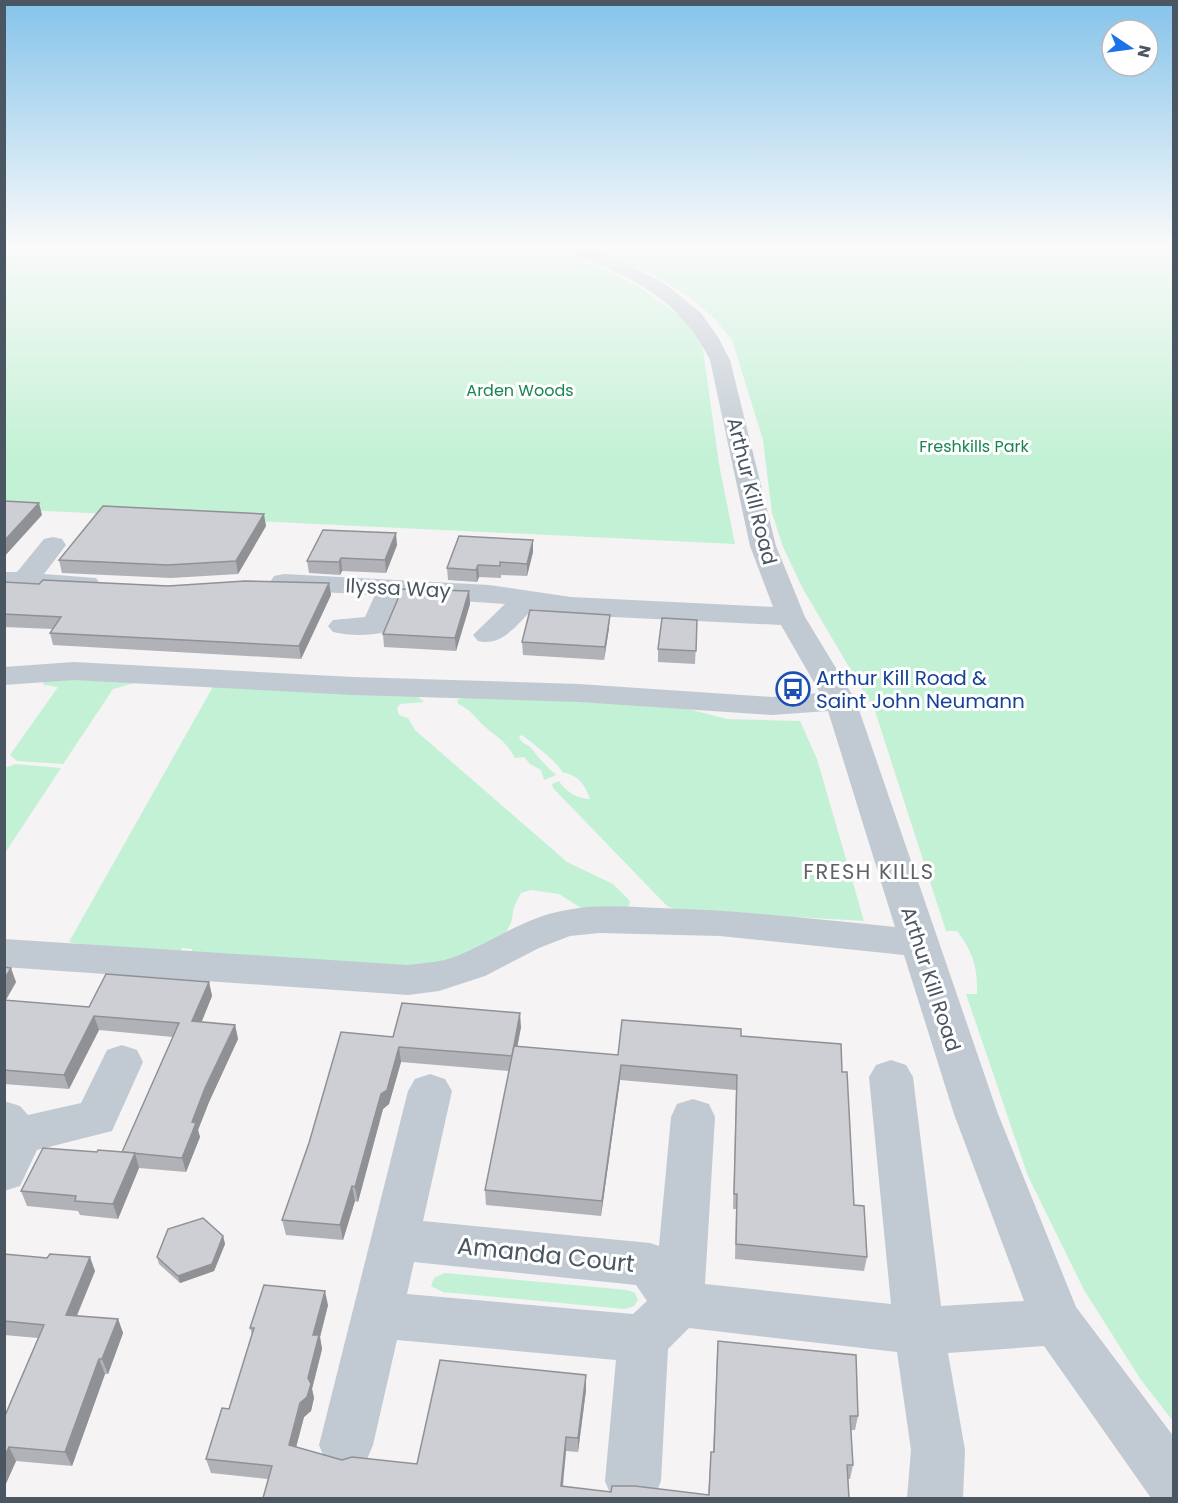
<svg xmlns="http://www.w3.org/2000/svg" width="1178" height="1503" viewBox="0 0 1178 1503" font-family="Poppins,sans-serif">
  <rect width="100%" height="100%" fill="#f5f3f3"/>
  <g fill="#c3f1d5">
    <polygon points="5,246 550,246 616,274 647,292 684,319 702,343 719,464 735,544 5,509"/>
    <path d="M589 246H1173V1421L1141 1380 1084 1290 1028 1176 966 994H977C978 968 973 952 957 931H946L875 711 803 589 783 547 772 513 763 440 732 340 715 319 687 295 653 275Z"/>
    <polygon points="41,678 142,681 113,689 63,764 17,761 10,755 58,687 44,685"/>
    <polygon points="214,685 416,695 424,702 400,704 397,708 399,715 408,718 415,730 567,862 613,884 630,901 629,906 623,910 595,912 581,908 559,894 531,890 521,893 514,907 511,923 504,936 441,968 191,954 192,949 182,948 180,953 89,946 69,942"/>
    <path d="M469 696 680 707 727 719 800 721 817 759 864 921 677 910 667 906 553 788 552 784 559 781C565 791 577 799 590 799 585 784 578 775 562 772 560 764 530 741 522 735L519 737C522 745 529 744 533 750 540 760 546 766 556 775L544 780 541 770 530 764 524 757 515 758C504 739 499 739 484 726 475 717 470 709 458 704L457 700Z"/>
    <polygon points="15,764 61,768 5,853 5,768"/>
    <polygon points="445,1273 627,1290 635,1293 638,1300 634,1306 625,1309 443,1292 431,1286 434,1278"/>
  </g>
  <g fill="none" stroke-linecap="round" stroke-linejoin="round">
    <g fill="#c1cad2" fill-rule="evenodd">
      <path d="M561 246H586L621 261 664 283 701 313 718 337 730 360 776 546 805 617 856 701 998 1114 1076 1307 1174 1437V1498H1151L1044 1346 948 1353 965 1450 963 1498H907L911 1450 897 1352 689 1328 668 1349 661 1481 654 1498H612L605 1481 616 1360 397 1340 373 1445 365 1464 346 1472 327 1464 319 1445 408 1091 415 1079 430 1074 445 1079 452 1091 423 1221 650 1243 659 1246 671 1117 677 1104 693 1099 709 1104 715 1117 705 1284 891 1304 869 1077 876 1065 891 1060 906 1065 913 1077 941 1306 1024 1301 954 1114 904 955 720 936 600 933 570 936 539 948 485 976 439 991 408 995 4 967V939L408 965C425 963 442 962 457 956 494 941 527 916 567 910 596 904 628 907 658 908 737 910 816 919 895 927L828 711 772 715 579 702 353 695 74 680 4 685V667L74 662 353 677 579 684 772 697 820 693 781 625 571 615 533 609C517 624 502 647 478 641L473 635 505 604 403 597 386 632C369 636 350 636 333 632L328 626 333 620 365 617 375 595 284 590 274 588 270 582 274 576 284 574 489 585 571 597 773 607 750 546 710 360C677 294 627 276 563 250ZM414 1262 636 1285 647 1301 633 1314 407 1294Z"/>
      <polygon points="53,537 62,539 66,545 44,574 96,578 100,584 96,590 86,592 4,588 4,572 17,572 44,539"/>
      <polygon points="122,1045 137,1050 143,1062 112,1131 37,1150 20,1186 4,1191 4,1101 20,1106 28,1115 81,1103 107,1050"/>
    </g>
  </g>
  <g fill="#b0b2b7">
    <polygon points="266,526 238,574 171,578 62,573 59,560"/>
    <polygon points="397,545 386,573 342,571 340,575 309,573 307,561"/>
    <polygon points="533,552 527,576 501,575 501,578 479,577 477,582 448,580 447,568"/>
    <polygon points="4,582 39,584 168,586 329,583 331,595 301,659 53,645 50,633 52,629 4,627"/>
    <polygon points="469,591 470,604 456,651 384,647 383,634"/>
    <polygon points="697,620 695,664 658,662 658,649"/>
    <polygon points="609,628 604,660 523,655 522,642"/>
    <polygon points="4,967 16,982 6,1000 89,1007 209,982 212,996 201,1022 235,1025 238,1039 209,1102 198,1130 200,1137 186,1172 139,1168 118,1219 80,1215 78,1211 27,1206 21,1191 97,1152 122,1152 173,1037 99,1030 69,1089 4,1084"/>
    <polygon points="521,1027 517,1046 618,1055 741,1036 842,1072 854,1205 867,1257 864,1271 735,1259 736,1209 733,1209 736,1090 620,1080 601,1216 486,1205 485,1190 509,1071 401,1062 389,1104 383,1109 358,1202 355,1201 343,1240 286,1235 282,1220 393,1037"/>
    <polygon points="223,1236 225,1244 214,1271 180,1283 159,1264 157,1257"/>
    <polygon points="4,1254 95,1271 77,1316 118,1319 123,1333 108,1374 105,1374 72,1466 16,1461 4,1488 4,1418 38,1338 4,1335"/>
    <polygon points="328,1305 320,1337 322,1349 312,1389 314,1398 311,1411 304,1417 296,1447 342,1460 417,1464 586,1390 578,1452 566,1451 563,1487 611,1492 708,1495 710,1466 711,1452 713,1452 717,1355 718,1341 858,1416 855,1430 851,1430 853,1465 850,1479 848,1479 849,1498 263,1498 268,1479 211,1473 206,1459 229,1409 252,1334 250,1328"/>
  </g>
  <g fill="#909195">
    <polygon points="39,503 42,515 4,557 4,541"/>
    <polygon points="264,514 266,526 238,574 236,561"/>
    <polygon points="396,533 397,545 386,573 385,560"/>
    <polygon points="533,540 533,552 527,576 527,564"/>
    <polygon points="341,558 342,571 340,575 339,562"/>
    <polygon points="478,565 479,577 477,582 476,570"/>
    <polygon points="329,583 331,595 301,659 299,646"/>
    <polygon points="469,591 470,604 456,651 455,638"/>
    <polygon points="610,615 609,628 604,660 605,647"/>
    <polygon points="11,968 16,982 4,1003 4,980"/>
    <polygon points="209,982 212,996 196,1036 192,1021"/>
    <polygon points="520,1013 521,1027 513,1071 512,1056"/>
    <polygon points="94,1016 99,1030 69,1089 64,1075"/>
    <polygon points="235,1025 238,1039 209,1102 198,1130 200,1137 186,1172 182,1158 192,1122 205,1088"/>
    <polygon points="399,1047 401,1062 389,1104 383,1109 358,1202 355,1187 381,1094"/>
    <polygon points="621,1065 620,1080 601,1216 602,1201"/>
    <polygon points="135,1153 139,1168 118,1219 113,1204"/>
    <polygon points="352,1186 355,1201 343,1240 340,1225"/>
    <polygon points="223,1236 225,1244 214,1271 180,1283 178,1276"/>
    <polygon points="90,1257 95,1271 71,1329 66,1315"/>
    <polygon points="325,1291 328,1305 320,1337 322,1349 312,1389 314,1398 311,1411 304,1417 293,1459 289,1445 308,1378 313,1335"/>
    <polygon points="118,1319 123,1333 108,1374 102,1359"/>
    <polygon points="99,1359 105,1374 72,1466 65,1452"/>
    <polygon points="586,1375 586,1390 578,1452 578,1438"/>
    <polygon points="566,1437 566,1451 561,1498 561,1486"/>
    <polygon points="9,1447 16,1461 4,1488 4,1457"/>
  </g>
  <g fill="#cdcfd5" stroke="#909195" stroke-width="1.5">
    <polygon points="4,501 39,503 4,541"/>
    <polygon points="103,506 264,514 236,561 168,565 59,560"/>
    <polygon points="323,530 396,533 385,560 341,558 339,562 307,561"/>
    <polygon points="459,536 533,540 527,564 500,562 500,566 478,565 476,570 447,568"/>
    <polygon points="43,580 168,586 245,581 329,583 299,646 50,633 61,617 4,614 4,582 39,584"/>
    <polygon points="402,589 469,591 455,638 383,634"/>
    <polygon points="530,610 610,615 605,647 522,642"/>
    <polygon points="662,618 697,620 696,651 658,649"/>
    <polygon points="4,967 11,968 4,980"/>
    <polygon points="106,974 209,982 192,1021 235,1025 205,1088 192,1122 196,1123 182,1158 122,1152 179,1023 94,1016 64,1075 4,1070 4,1000 89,1007"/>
    <polygon points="402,1003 520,1013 512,1056 399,1047 387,1090 381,1094 355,1187 352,1186 340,1225 282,1220 309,1143 341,1032 393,1037"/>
    <polygon points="622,1020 741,1029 741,1036 841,1044 842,1072 847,1072 854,1205 864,1206 867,1257 736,1244 737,1194 734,1194 737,1075 621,1065 602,1201 485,1190 514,1046 618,1055"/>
    <polygon points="43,1148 97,1152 98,1150 135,1153 113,1204 75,1201 76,1196 21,1191"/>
    <polygon points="203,1218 223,1236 212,1264 178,1276 157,1257 168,1229"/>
    <polygon points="4,1254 47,1258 50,1254 90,1257 66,1315 118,1319 102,1359 99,1359 65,1452 9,1447 4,1457 4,1418 44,1325 4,1321"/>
    <polygon points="264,1285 325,1291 313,1335 319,1335 308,1378 311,1384 307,1397 300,1403 289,1445 342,1460 352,1457 417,1464 440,1360 586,1375 578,1438 566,1437 561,1486 611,1492 612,1486 635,1486 709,1495 711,1452 714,1452 718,1341 856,1355 858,1416 850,1416 853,1465 847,1465 849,1498 263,1498 272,1466 206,1459 222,1408 229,1409 254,1328 250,1328"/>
  </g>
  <linearGradient id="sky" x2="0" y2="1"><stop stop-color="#85c3ea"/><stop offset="0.54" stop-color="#fafafa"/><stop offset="1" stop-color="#fafafa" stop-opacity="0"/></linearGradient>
  <rect width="1178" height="457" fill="url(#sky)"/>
  <defs>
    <symbol id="bus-ring" viewBox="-11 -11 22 22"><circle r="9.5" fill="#fff" stroke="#1a4fb4" stroke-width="1.5"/><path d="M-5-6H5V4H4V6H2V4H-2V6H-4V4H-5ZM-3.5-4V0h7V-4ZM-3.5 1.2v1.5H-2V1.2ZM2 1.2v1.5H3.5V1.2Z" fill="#1a4fb4"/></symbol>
  </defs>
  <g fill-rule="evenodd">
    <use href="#bus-ring" x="774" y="670" width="38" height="38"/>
  </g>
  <g text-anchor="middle" stroke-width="6" stroke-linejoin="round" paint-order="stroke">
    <g font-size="16" fill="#17864f" stroke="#fff">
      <text x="520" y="396">Arden Woods</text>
      <text x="974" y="452">Freshkills Park</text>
    </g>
    <g font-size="20" fill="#4a5661" stroke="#fff">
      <text transform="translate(752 491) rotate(76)" y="7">Arthur Kill Road</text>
      <text transform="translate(398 588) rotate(3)" y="7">Ilyssa Way</text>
      <text transform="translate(931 979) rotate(72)" y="7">Arthur Kill Road</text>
    </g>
    <g font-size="20" fill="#164399" stroke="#fff" text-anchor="start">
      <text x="816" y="685">Arthur Kill Road &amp;<tspan x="816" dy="23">Saint John Neumann</tspan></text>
    </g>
    <g font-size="21" letter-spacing="1.5" fill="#5f6368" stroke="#fff">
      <text x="869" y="879">FRESH KILLS</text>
    </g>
    <g font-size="24" fill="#4a5661" stroke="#fff">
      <text transform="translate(546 1255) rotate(6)" y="8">Amanda Court</text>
    </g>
  </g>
  <rect width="1178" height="1503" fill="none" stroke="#4a5661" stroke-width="12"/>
  <g transform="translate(1130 48) rotate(103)"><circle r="28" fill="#ffffff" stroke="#b7bbc0" stroke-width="1.5"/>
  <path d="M0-4.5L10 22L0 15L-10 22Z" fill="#1a73e8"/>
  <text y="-9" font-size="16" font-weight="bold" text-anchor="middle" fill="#4a5661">N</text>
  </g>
</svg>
